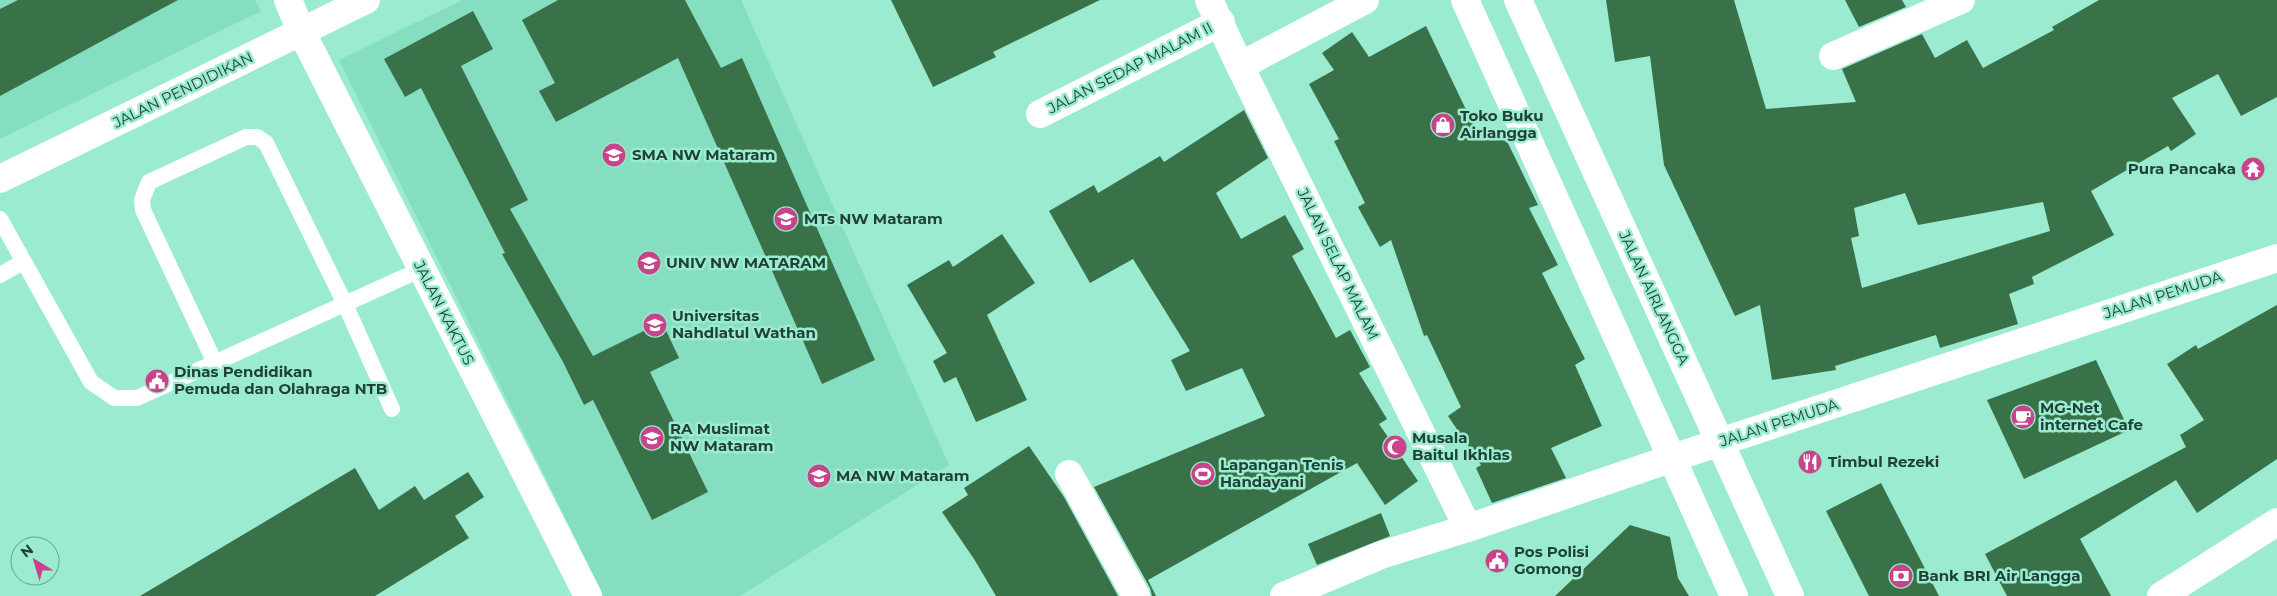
<svg xmlns="http://www.w3.org/2000/svg" width="2277" height="596" viewBox="0 0 2277 596" font-family="Montserrat,sans-serif">
  <rect width="100%" height="100%" fill="#9aebcf"/>
  <g fill="#86dec1">
    <polygon points="0,0 255,0 261,11 0,139"/>
    <polygon points="462,0 741,0 949,465 740,596 604,596 339,60"/>
  </g>
  <g fill="#397148" fill-rule="evenodd">
    <polygon points="18,0 178,0 0,96 0,9"/>
    <polygon points="558,0 685,0 721,68 742,58 875,360 822,384 678,58 556,122 539,91 555,83 522,20"/>
    <polygon points="891,0 1100,0 993,52 996,57 933,87"/>
    <path d="M1606 0H1734L1766 109 1856 102 1842 69 1922 34 1935 58 1967 40 1983 68 2054 30 2052 27 2099 0H2277V97L2241 116 2218 74 2172 98 2196 134 2171 151 2168 146 2091 191 2114 235 2032 277 2034 284 2009 294 2018 324 1940 348 1936 335 1835 366 1836 370 1772 380 1760 305 1735 316 1664 165 1650 56 1615 62ZM1905 193 1918 225 2043 202 2050 231 1862 288 1851 238 1859 236 1854 208Z"/>
    <polygon points="1845,0 1902,0 1906,7 1859,27"/>
    <polygon points="473,11 493,49 461,66 528,200 510,209 593,356 662,322 679,358 650,372 708,492 652,520 593,400 584,405 563,362 502,254 505,253 421,88 405,97 384,59"/>
    <polygon points="1426,26 1481,141 1502,131 1538,205 1529,208 1558,265 1542,273 1585,359 1575,365 1602,426 1551,448 1566,478 1492,503 1476,468 1481,465 1448,416 1461,407 1427,335 1424,336 1391,240 1380,247 1358,207 1365,203 1334,141 1339,139 1309,84 1334,70 1322,53 1352,32 1369,57"/>
    <polygon points="1244,110 1268,158 1216,193 1241,239 1285,215 1304,249 1292,256 1336,338 1350,330 1370,367 1359,373 1387,419 1379,424 1418,481 1385,505 1357,463 1148,580 1156,596 1152,596 1150,588 1094,487 1265,416 1242,368 1186,391 1171,360 1190,351 1133,259 1090,283 1049,211 1094,185 1098,193 1160,156 1164,162"/>
    <polygon points="1002,234 1035,283 987,315 1027,400 976,422 956,377 944,383 933,361 947,353 907,285 949,260 953,267"/>
    <polygon points="2277,305 2277,459 2197,513 2176,480 2080,539 2111,596 2007,596 1985,554 2186,447 2180,435 2204,420 2167,364 2196,345 2198,349"/>
    <polygon points="2096,360 2129,430 2024,479 1987,400"/>
    <polygon points="1029,446 1064,497 1118,596 996,596 974,559 942,512 968,495 964,488"/>
    <polygon points="355,468 379,510 415,486 424,500 468,472 484,497 455,516 469,538 375,596 140,596"/>
    <polygon points="1881,483 1939,596 1869,596 1826,511"/>
    <polygon points="1381,513 1390,536 1317,565 1308,544"/>
    <polygon points="1630,525 1670,537 1678,578 1689,596 1555,596"/>
  </g>
  <g fill="none" stroke-linecap="round" stroke-linejoin="round">
    <g stroke="#fff" stroke-width="16">
      <polyline points="0,219 91,382 114,398 137,398 422,269"/>
      <polyline points="0,275 23,262"/>
      <polyline points="215,363 143,210 142,200 149,182 246,137 257,137 266,143 345,304 392,409"/>
    </g>
    <g stroke="#fff" stroke-width="28">
      <polyline points="288,0 301,31 588,596"/>
      <polyline points="1209,0 1240,66 1468,528"/>
      <polyline points="1833,56 1961,0"/>
      <polyline points="1240,66 1365,0"/>
      <polyline points="1040,114 1221,22"/>
      <polyline points="1069,474 1136,596"/>
      <polyline points="2161,596 2277,522"/>
    </g>
    <polyline stroke="#fff" stroke-width="28" points="1284,596 1381,555 1468,528 1720,442 2277,258"/>
    <g stroke="#fff" stroke-width="28">
      <polyline points="1465,0 1734,596"/>
      <polyline points="1518,0 1790,596"/>
      <polyline points="0,179 366,0"/>
    </g>
  </g>
  <defs>
    <symbol id="shop-disc" viewBox="-11 -11 22 22"><circle r="9.5" fill="#c7448b" stroke="#9aebcf"/><path d="M-5-2.5h2.3a2.7 3.5 0 0 1 5.4 0H5L5.5 6h-11ZM-1.5-2.5h3a1.5 2.3 0 0 0-3 0Z" fill="#fff"/></symbol>
    <symbol id="school-disc" viewBox="-11 -11 22 22"><circle r="9.5" fill="#c7448b" stroke="#9aebcf"/><path d="M0-5L7-2L0 1L-7-2ZM-4 1L0 2.5L4 1V4Q0 6-4 4Z" fill="#fff"/></symbol>
    <symbol id="temple-disc" viewBox="-11 -11 22 22"><circle r="9.5" fill="#c7448b" stroke="#9aebcf"/><path d="M0-6L5-2H3V0L6.5 2.5H4V6H1.5V3h-3V6H-4V2.5H-6.5L-3 0V-2H-5Z" fill="#fff"/></symbol>
    <symbol id="university-disc" viewBox="-11 -11 22 22"><circle r="9.5" fill="#c7448b" stroke="#9aebcf"/><path d="M0-5L7-2L0 1L-7-2ZM-4 1L0 2.5L4 1V4Q0 6-4 4Z" fill="#fff"/></symbol>
    <symbol id="civic-disc" viewBox="-11 -11 22 22"><circle r="9.5" fill="#c7448b" stroke="#9aebcf"/><path d="M-.6-6.5H3V-4.5H.6V-3L4-1V1h2V6H-6V1h2V-1L-.6-3ZM-1.2 2.5V6h2.4V2.5Z" fill="#fff"/></symbol>
    <symbol id="cafe-disc" viewBox="-11 -11 22 22"><circle r="9.5" fill="#c7448b" stroke="#9aebcf"/><path d="M-5.5-4.5H6V0H3Q3 3.5 0 3.5H-2.5Q-5.5 3.5-5.5 0ZM3-3.2v2h1.7v-2ZM-6 4.5H4V6H-6Z" fill="#fff"/></symbol>
    <symbol id="mosque-disc" viewBox="-11 -11 22 22"><circle r="9.5" fill="#c7448b" stroke="#9aebcf"/><path d="M3.5-4.9A6 6 0 1 0 3.5 4.9A5 5 0 1 1 3.5-4.9Z" fill="#fff"/></symbol>
    <symbol id="restaurant-disc" viewBox="-11 -11 22 22"><circle r="9.5" fill="#c7448b" stroke="#9aebcf"/><path d="M-5-6h1v4h1v-4h1v4h1v-4h1v5L-1.5 .5V6h-2V.5L-5-1ZM5-6V6H3V1.5H1.5Q1.5-4 5-6Z" fill="#fff"/></symbol>
    <symbol id="stadium-disc" viewBox="-11 -11 22 22"><circle r="9.5" fill="#c7448b" stroke="#9aebcf"/><path d="M0-5a6.5 5 0 1 0 0 10a6.5 5 0 1 0 0-10ZM-3.5-1.8h7v3.6h-7Z" fill="#fff"/></symbol>
    <symbol id="bank-disc" viewBox="-11 -11 22 22"><circle r="9.5" fill="#c7448b" stroke="#9aebcf"/><path d="M-6-4H6V4H-6ZM0-2.3a2.3 2.3 0 1 0 0 4.6a2.3 2.3 0 1 0 0-4.6Z" fill="#fff"/></symbol>
  </defs>
  <g fill-rule="evenodd">
    <use href="#shop-disc" x="1429" y="111" width="28" height="28"/>
    <use href="#school-disc" x="600" y="141" width="28" height="28"/>
    <use href="#temple-disc" x="2239" y="155" width="28" height="28"/>
    <use href="#school-disc" x="772" y="205" width="28" height="28"/>
    <use href="#university-disc" x="635" y="249" width="28" height="28"/>
    <use href="#university-disc" x="641" y="311" width="28" height="28"/>
    <use href="#civic-disc" x="143" y="367" width="28" height="28"/>
    <use href="#cafe-disc" x="2009" y="403" width="28" height="28"/>
    <use href="#school-disc" x="638" y="424" width="28" height="28"/>
    <use href="#mosque-disc" x="1381" y="433" width="28" height="28"/>
    <use href="#restaurant-disc" x="1796" y="448" width="28" height="28"/>
    <use href="#stadium-disc" x="1189" y="460" width="28" height="28"/>
    <use href="#school-disc" x="805" y="462" width="28" height="28"/>
    <use href="#civic-disc" x="1483" y="547" width="28" height="28"/>
    <use href="#bank-disc" x="1887" y="562" width="28" height="28"/>
  </g>
  <g text-anchor="middle" stroke-width="5" stroke-linejoin="round" paint-order="stroke">
    <g font-size="15" fill="#1f4136" stroke="#9aebcf">
      <text transform="translate(1130 68) rotate(-27)" y="5">JALAN SEDAP MALAM II</text>
      <text transform="translate(183 90) rotate(-26)" y="5">JALAN PENDIDIKAN</text>
      <text transform="translate(1338 264) rotate(64)" y="5">JALAN SELAP MALAM</text>
      <text transform="translate(2163 295) rotate(-18)" y="5">JALAN PEMUDA</text>
      <text transform="translate(1654 298) rotate(65)" y="5">JALAN AIRLANGGA</text>
      <text transform="translate(444 313) rotate(63)" y="5">JALAN KAKTUS</text>
      <text transform="translate(1779 423) rotate(-18)" y="5">JALAN PEMUDA</text>
    </g>
    <g font-size="15" font-weight="bold" fill="#1f4136" stroke="#9aebcf" text-anchor="start">
      <text x="1460" y="121">Toko Buku<tspan x="1460" dy="17">Airlangga</tspan></text>
      <text x="632" y="160">SMA NW Mataram</text>
      <text x="2236" y="174" text-anchor="end">Pura Pancaka</text>
      <text x="804" y="224">MTs NW Mataram</text>
      <text x="666" y="268">UNIV NW MATARAM</text>
      <text x="672" y="321">Universitas<tspan x="672" dy="17">Nahdlatul Wathan</tspan></text>
      <text x="174" y="377">Dinas Pendidikan<tspan x="174" dy="17">Pemuda dan Olahraga NTB</tspan></text>
      <text x="2040" y="413">MG-Net<tspan x="2040" dy="17">internet Cafe</tspan></text>
      <text x="670" y="434">RA Muslimat<tspan x="670" dy="17">NW Mataram</tspan></text>
      <text x="1412" y="443">Musala<tspan x="1412" dy="17">Baitul Ikhlas</tspan></text>
      <text x="1828" y="467">Timbul Rezeki</text>
      <text x="1220" y="470">Lapangan Tenis<tspan x="1220" dy="17">Handayani</tspan></text>
      <text x="836" y="481">MA NW Mataram</text>
      <text x="1514" y="557">Pos Polisi<tspan x="1514" dy="17">Gomong</tspan></text>
      <text x="1918" y="581">Bank BRI Air Langga</text>
    </g>
  </g>
  <g transform="translate(35 561) rotate(322)"><circle r="24" fill="#9aebcf" stroke="#69a792"/>
  <path d="M0-4L9 19L0 12L-9 19Z" fill="#c7448b"/>
  <text y="-8" font-size="14" font-weight="bold" text-anchor="middle" fill="#1f4136">N</text>
  </g>
</svg>
